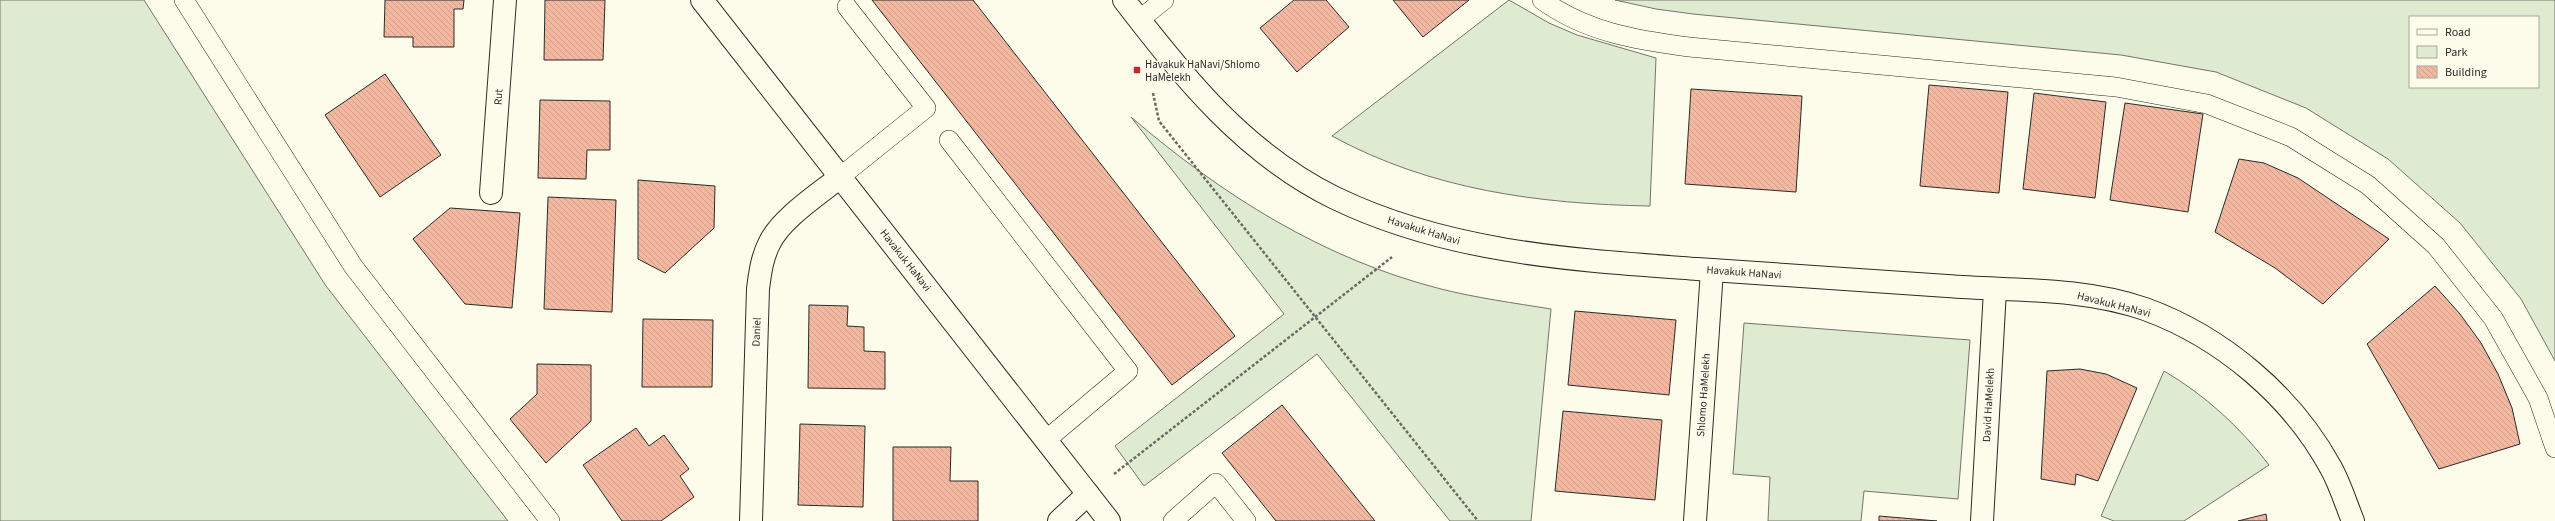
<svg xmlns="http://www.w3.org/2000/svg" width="2555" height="521" viewBox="0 0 2555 521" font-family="'Source Sans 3',sans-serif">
  <defs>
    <pattern id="building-back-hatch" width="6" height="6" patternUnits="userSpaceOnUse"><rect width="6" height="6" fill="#f2b8a0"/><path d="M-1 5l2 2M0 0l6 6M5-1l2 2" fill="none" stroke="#d09e8a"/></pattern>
  </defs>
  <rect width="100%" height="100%" fill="#fdfbea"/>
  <g fill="#deebd1" stroke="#74746e" fill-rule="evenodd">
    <polygon points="0,0 144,0 326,286 508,521 0,521"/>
    <path d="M1509 0 1549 23 1577 35 1656 58 1650 206C1539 204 1431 190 1332 136Z"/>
    <path d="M1615 0H2555V361L2521 299 2460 223 2388 159 2306 108 2216 72 2121 55 1693 14 1656 9ZM2410 17H2538V87H2410Z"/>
    <path d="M1131 117C1222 195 1323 259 1441 289 1477 298 1514 303 1551 309L1531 521H1450L1317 354 1144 486 1115 446 1284 314Z"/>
    <polygon points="1744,323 1970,340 1958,499 1864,491 1861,521 1768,521 1770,477 1733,474"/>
    <path d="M2164 371C2205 395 2240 427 2269 465L2184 521H2114L2101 516Z"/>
  </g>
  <g fill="url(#building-back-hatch)" stroke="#2b2b2b">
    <polygon points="385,0 464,0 463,9 454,9 454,47 413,47 413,37 384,37"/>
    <polygon points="545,0 605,0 603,60 544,60"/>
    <polygon points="872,0 973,0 1235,336 1172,385"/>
    <polygon points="1294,0 1326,0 1349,27 1297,72 1260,28"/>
    <polygon points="1393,0 1469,0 1423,37"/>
    <polygon points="385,74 441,155 380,197 325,115"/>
    <polygon points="1929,85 2008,92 1999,193 1920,186"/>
    <polygon points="1691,89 1802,96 1796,192 1685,184"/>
    <polygon points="2034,93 2106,102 2095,198 2023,189"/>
    <polygon points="540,100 610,101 610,150 587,150 586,179 538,178"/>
    <polygon points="2125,103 2203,114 2188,212 2110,200"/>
    <polygon points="2239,159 2264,163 2298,178 2389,239 2323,304 2275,268 2215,232"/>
    <polygon points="638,180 715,186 714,228 665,273 638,259"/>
    <polygon points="548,197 616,200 612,312 544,309"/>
    <polygon points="450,208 520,213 512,308 465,304 413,239"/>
    <polygon points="2435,286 2460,314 2481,343 2498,374 2512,408 2520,444 2439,469 2367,344"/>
    <polygon points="809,305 848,306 847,326 864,327 864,351 885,352 885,389 808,388"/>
    <polygon points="1575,311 1676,320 1669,395 1568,385"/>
    <polygon points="643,319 713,320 712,387 642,387"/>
    <polygon points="537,364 591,365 591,421 546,463 510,419 537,394"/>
    <polygon points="2080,369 2106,374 2137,388 2098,481 2076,474 2075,485 2041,479 2047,371"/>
    <polygon points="1282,405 1375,521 1276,521 1222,453"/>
    <polygon points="1563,411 1662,420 1655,500 1555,491"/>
    <polygon points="800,424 865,426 863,507 798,505"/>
    <polygon points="636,428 649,446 664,435 689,469 680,476 694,497 661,521 622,521 583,465"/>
    <polygon points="893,447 951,447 950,481 978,481 978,521 893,521"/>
    <polygon points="2266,514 2267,521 2238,521"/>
    <polygon points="1879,516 1937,521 1879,521"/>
  </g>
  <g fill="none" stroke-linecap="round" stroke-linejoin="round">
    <defs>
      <g id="lane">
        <polyline points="184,0 353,266 550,521"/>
        <path d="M1542 0C1586 32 1636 40 1689 47L2116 87 2207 104 2291 137 2368 185 2436 246 2493 318 2538 398 2555 448"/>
        <polyline points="1139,20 1164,0"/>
        <polyline points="949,140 1128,371 1046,440"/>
        <polyline points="840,177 926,108 847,7"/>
        <polyline points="1173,521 1216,483 1246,521"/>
      </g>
      <g id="street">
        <polyline points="702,0 1109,521"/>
        <path d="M1124 0C1184 78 1245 154 1335 198 1449 253 1574 260 1697 269 1781 275 1864 281 1947 286 2013 291 2082 287 2145 309 2222 337 2292 396 2331 468 2340 484 2346 504 2353 521"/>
        <polyline points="491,193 505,0"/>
        <path d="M751 521 758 289C760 273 762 258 769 244 780 219 819 194 840 177"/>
        <polyline points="1059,521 1088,494"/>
        <polyline points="1695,521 1712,270"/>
        <polyline points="1982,521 1995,290"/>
      </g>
    </defs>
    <use href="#lane" stroke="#2b2b2b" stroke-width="20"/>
    <use href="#street" stroke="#2b2b2b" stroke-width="24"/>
    <g stroke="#6a6964" stroke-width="2.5" stroke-dasharray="3 2" stroke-linecap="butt">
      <polyline points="1153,93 1159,121 1478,521"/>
      <polyline points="1114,474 1392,257"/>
    </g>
    <use href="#lane" stroke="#fdfbea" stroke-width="19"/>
    <use href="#street" stroke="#fdfbea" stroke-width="22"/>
  </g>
  <rect fill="#c62828" stroke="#fdfbea" stroke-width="1.5" x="1133" y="66" width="8" height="8" rx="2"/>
  <g text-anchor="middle" stroke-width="3" stroke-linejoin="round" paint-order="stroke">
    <g font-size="11" fill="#2b2b2b" stroke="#fdfbea" text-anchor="start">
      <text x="1145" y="68">Havakuk HaNavi/Shlomo<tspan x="1145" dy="13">HaMelekh</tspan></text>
    </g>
    <g font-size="11" fill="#2b2b2b" stroke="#fdfbea">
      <text transform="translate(498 97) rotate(-86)" y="4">Rut</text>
      <text transform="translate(1424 230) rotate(17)" y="4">Havakuk HaNavi</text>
      <text transform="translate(906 260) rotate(52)" y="4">Havakuk HaNavi</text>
      <text transform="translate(1744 272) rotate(4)" y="4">Havakuk HaNavi</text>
      <text transform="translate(2114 304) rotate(14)" y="4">Havakuk HaNavi</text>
      <text transform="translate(756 332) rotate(-88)" y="4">Daniel</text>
      <text transform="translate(1703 395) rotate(-86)" y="4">Shlomo HaMelekh</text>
      <text transform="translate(1988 405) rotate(-87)" y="4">David HaMelekh</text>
    </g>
  </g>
  <rect x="2409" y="16" width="130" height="72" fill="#fdfbea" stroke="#a9a89e"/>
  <rect x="2417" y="29" width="20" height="6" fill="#fdfbea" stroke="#a9a89e"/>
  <text x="2445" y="36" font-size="12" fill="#2b2b2b">Road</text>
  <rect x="2417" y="46" width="20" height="12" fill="#deebd1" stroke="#a9a89e"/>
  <text x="2445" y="56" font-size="12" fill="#2b2b2b">Park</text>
  <rect x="2417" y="66" width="20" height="12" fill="url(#building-back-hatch)" stroke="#a9a89e"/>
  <text x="2445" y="76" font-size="12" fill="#2b2b2b">Building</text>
</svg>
